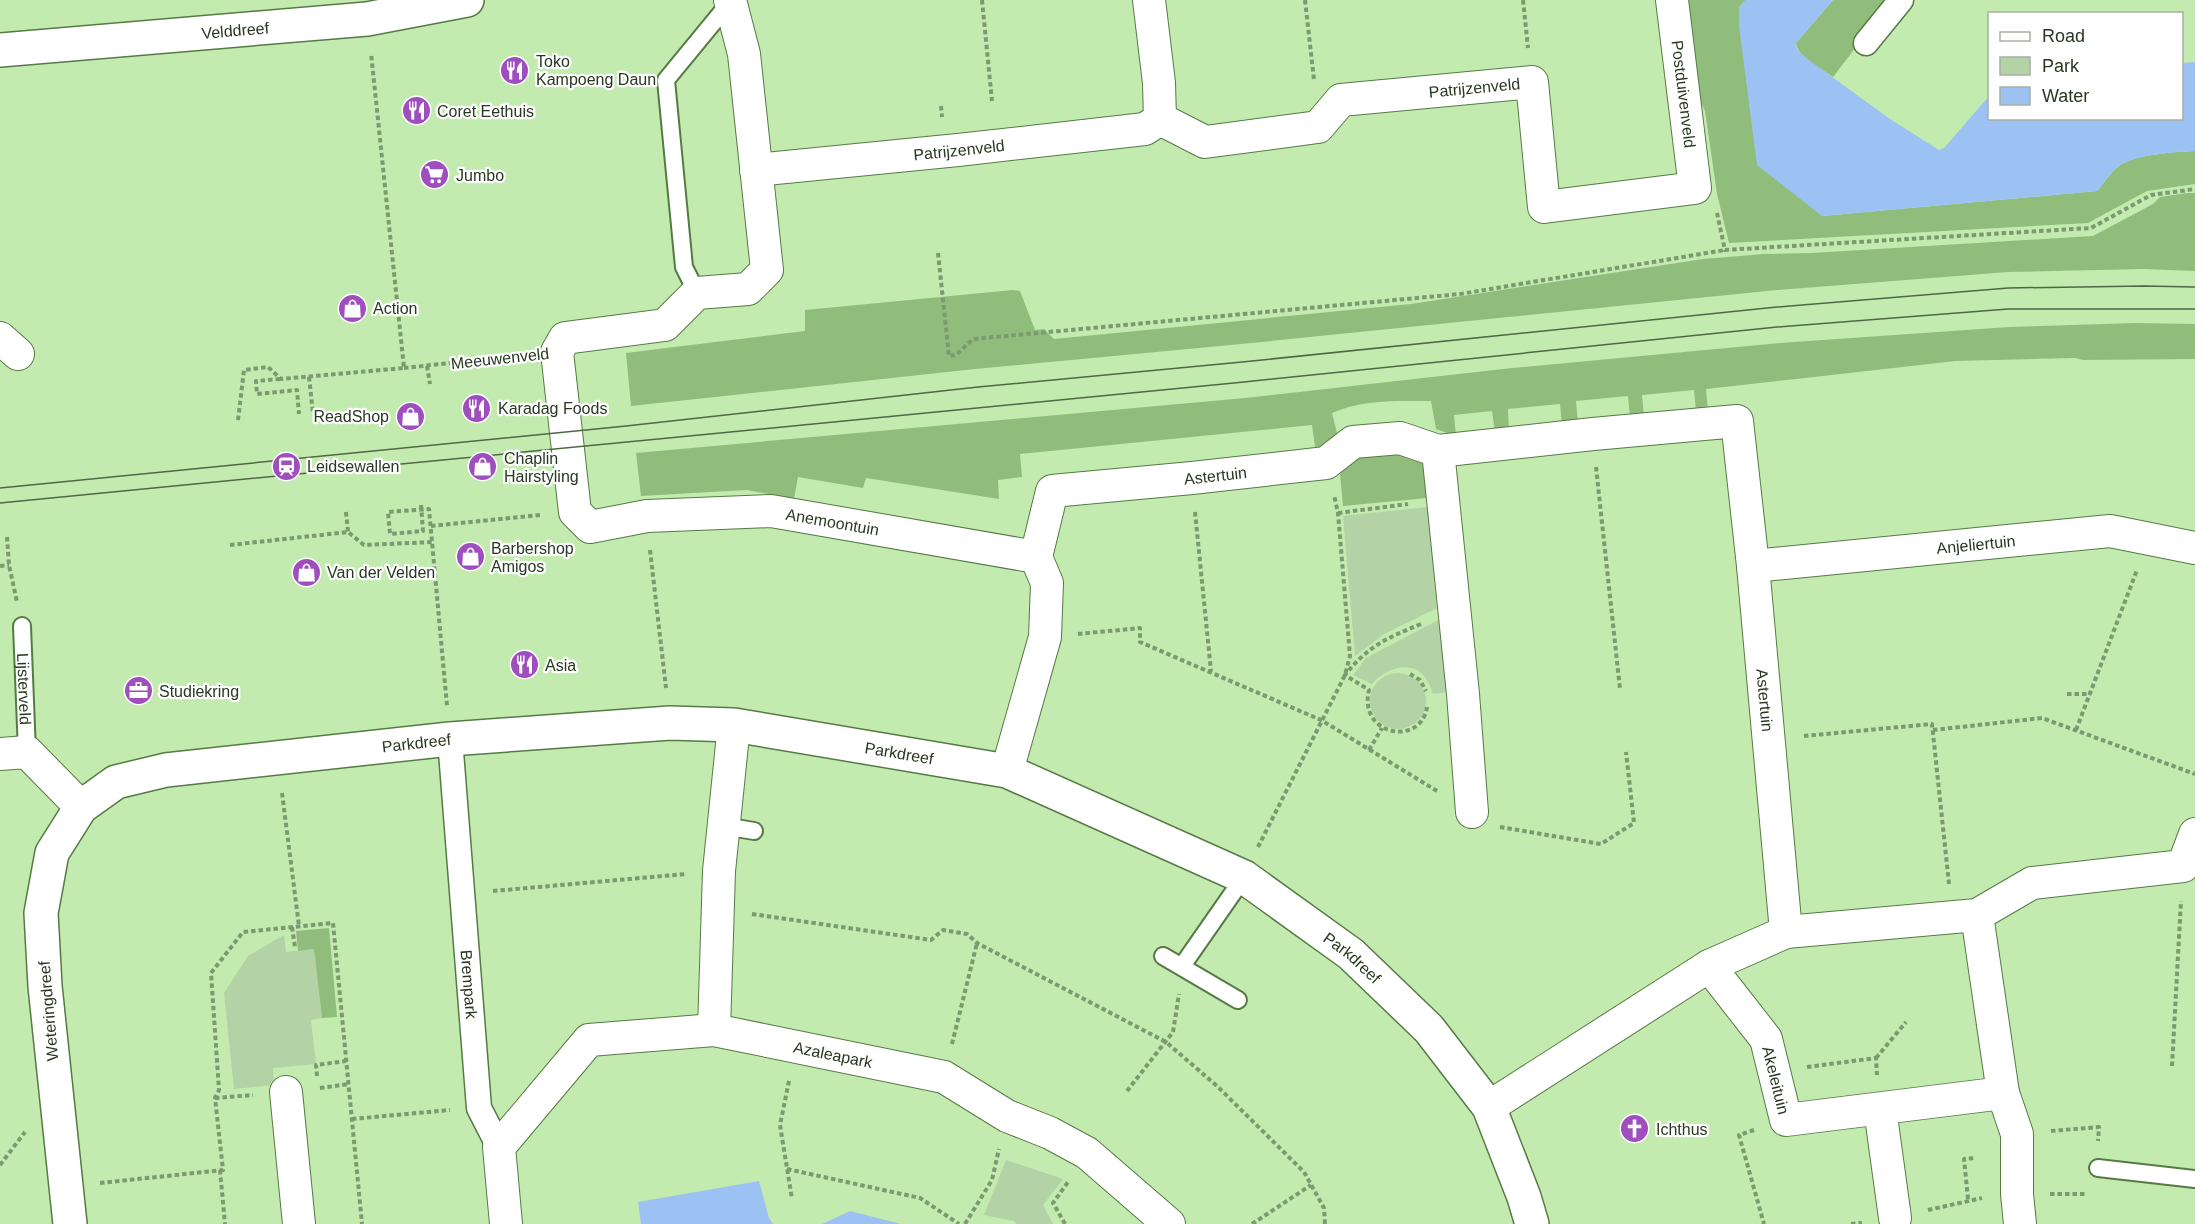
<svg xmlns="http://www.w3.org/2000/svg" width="2195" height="1224" viewBox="0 0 2195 1224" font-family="Helvetica,sans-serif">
  <rect width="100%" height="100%" fill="#c3ebb0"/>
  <g fill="#b3d2a5">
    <polygon points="1428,507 1437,608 1384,634 1355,656 1343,516"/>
    <path d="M1440 619 1447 692 1433 694C1430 686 1427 678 1420 672 1405 661 1382 671 1372 684L1353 675 1366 658Z"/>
    <circle cx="1398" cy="701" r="28"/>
    <polygon points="284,935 286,952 314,949 322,1018 311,1020 316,1064 273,1068 274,1085 234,1089 224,993 248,956"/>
    <polygon points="1006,1160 1063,1179 1043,1205 1053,1224 1017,1224 1014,1221 984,1215"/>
  </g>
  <g fill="#91bd7c">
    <path d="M1688 0H1746L1739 7 1822 216 2097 191C2104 183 2111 172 2119 166 2135 154 2176 152 2195 151V184L2147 191 2088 223 1729 243 1717 194 1705 111 1699 98Z"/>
    <path d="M1833 0H1892L1833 77C1822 69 1798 58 1796 43Z"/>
    <polygon points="2187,193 2195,193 2195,271 2143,269 2008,272 1777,290 1241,344 975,369 631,406 626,353 805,331 805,310 1013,290 1020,291 1035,330 1044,329 1054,339 1411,304 1703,259 1764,254 1812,253 2093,236 2153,204 2160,197"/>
    <path d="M2135 323 2195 324V359L2083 360 2075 358 1956 361 1706 389 1708 411 1696 412 1694 390 1642 395 1644 417 1630 418 1628 396 1576 401 1578 423 1562 426 1560 404 1508 409 1509 431 1495 432 1492 411 1454 415 1456 436 1436 429 1431 401C1398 401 1363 399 1332 413L1340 445 1315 447 1312 425 1020 454 1022 477 998 480 999 499 866 478 863 488 798 477 794 499 747 490 641 496 636 453 1245 398 1512 368 1780 343 2009 327Z"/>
    <path d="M1411 450C1427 461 1425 480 1427 498L1343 506 1340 474 1348 462 1362 454Z"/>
    <polygon points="329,928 337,1017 322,1018 314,949 298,951 296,931"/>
  </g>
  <g fill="#9cc2f3">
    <path d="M1746 0H1833L1796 43 1797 49 1806 58 1890 119 1939 150 1944 148 1989 96 1990 118H2182V63L2195 62V151C2176 152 2136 154 2119 166 2111 172 2104 183 2097 191L1822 216 1757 165 1739 26V7Z"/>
    <polygon points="759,1181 769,1218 773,1224 641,1224 638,1202"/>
    <polygon points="850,1211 901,1224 822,1224"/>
  </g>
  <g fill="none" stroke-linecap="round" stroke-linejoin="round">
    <defs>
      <g id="service">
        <polyline points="697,293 684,267 666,80 731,1"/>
        <path id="s1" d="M22 626 27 752"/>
        <polyline points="724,826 754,831"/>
        <polyline points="1163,956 1238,1000"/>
        <polyline points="1182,966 1244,877"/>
        <polyline points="2098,1168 2195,1179"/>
      </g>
      <g id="pedestrian">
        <polyline points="1866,43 1901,0"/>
        <path id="s2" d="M450 739 479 1108 499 1147"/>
      </g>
      <g id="minor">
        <path id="s3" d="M730 0 744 54 767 270 748 289 697 293 665 325 565 338 557 352 575 512 590 527 647 516 771 511 1036 557"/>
        <polyline points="1149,0 1159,83 1160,119"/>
        <path id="s4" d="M1160 119 1205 142 1318 127 1341 100 1532 82 1544 207 1695 188 1672 0"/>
        <path id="s5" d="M756 170 958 150 1145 129 1160 119"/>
        <polyline points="0,338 18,354"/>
        <polyline points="1438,451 1463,694 1472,812"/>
        <path id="s6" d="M1036 557 1052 491 1192 478 1326 463 1353 442 1400 438 1438 451 1593 434 1737 421 1753 566 1786 932 1709 966 1489 1107"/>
        <path id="s7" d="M1753 566 2110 531 2195 548"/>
        <polyline points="0,754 27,752 81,807"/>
        <polyline points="1007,771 1045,637 1047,583 1036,557"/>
        <polyline points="1977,915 2003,1093 2017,1134 2017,1194 2020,1224"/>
        <polyline points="1786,932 1977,915 2032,883 2183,866 2195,834"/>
        <path id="s8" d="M1709 966 1766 1039 1786 1120 2003 1093"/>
        <polyline points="714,1030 719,871 734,725"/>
        <polyline points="286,1092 299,1224"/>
        <polyline points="1880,1109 1895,1218"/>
        <path id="s9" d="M506 1224 499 1147 589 1040 714 1030 944 1077 1007 1116 1050 1133 1087 1153 1169 1224"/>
      </g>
      <g id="tertiary">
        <path id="s10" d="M0 50 367 19 467 0"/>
        <path id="s11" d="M70 1224 45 986 41 913 52 853 81 807 116 782 166 770 450 739 670 723 734 725 1007 771 1244 877 1351 954 1429 1029 1489 1107 1524 1197 1532 1224"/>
      </g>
    </defs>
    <use href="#service" stroke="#567a44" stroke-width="20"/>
    <use href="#pedestrian" stroke="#567a44" stroke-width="27"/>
    <use href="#minor" stroke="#567a44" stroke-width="34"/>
    <use href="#tertiary" stroke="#567a44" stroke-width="36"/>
    <g stroke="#7c996f" stroke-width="4" stroke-dasharray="4.5 3" stroke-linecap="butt">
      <polyline points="982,0 992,101"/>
      <polyline points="1305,0 1314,80"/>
      <polyline points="1523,0 1528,48"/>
      <polyline points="941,106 942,117"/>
      <polyline points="1717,213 1725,250 2091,228 2151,195 2195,189"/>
      <polyline points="938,253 949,356 956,355 973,339 1460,294 1725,250"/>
      <polyline points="427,366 430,384"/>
      <polyline points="404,368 524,355"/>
      <polyline points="309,377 313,413"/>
      <polyline points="280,379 256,381 257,394 297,390 299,414"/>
      <polyline points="238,420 244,370 268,367 281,379 404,368 371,53"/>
      <polyline points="1596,467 1620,689"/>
      <polyline points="421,505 423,531 390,534 388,512 429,509 447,706"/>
      <polyline points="346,512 348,532"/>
      <polyline points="1195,512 1211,671"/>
      <polyline points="1338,513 1408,504"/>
      <polyline points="431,526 541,515"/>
      <polyline points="7,537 9,565 17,602"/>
      <polyline points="230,545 348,532 364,545 433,542"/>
      <polyline points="650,550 666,688"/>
      <polyline points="0,566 9,565"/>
      <path d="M1421 624C1387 638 1368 646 1345 675L1369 690C1358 736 1421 747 1427 707"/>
      <polyline points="1078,634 1140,628 1140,642 1321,720 1437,791"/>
      <polyline points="1410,674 1420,680 1426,691"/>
      <polyline points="2067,694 2089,694"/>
      <polyline points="1933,730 2042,718 2195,774"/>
      <polyline points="2076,730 2137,570"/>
      <polyline points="1804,736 1932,724 1949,884"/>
      <polyline points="1369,750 1382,728"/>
      <polyline points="282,793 299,926"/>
      <polyline points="1500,827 1601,844 1634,823 1626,752"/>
      <polyline points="1258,847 1345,675 1350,656 1338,513 1334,495"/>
      <polyline points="493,891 686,874"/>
      <polyline points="752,914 931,940 943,930 967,934 977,943 1166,1042 1217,1086 1304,1172 1324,1208 1325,1224"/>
      <polyline points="292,927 295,947"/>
      <polyline points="952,1044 977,943"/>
      <polyline points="1876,1058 1906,1022"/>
      <polyline points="2172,1066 2181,901"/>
      <polyline points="1807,1067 1876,1058 1877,1075"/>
      <polyline points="317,1076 316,1065 346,1061"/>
      <polyline points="789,1081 780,1125 792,1199"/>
      <polyline points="320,1088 349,1084"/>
      <polyline points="1127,1091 1173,1032 1179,994"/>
      <polyline points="215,1098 253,1095"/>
      <polyline points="352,1119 450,1110"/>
      <polyline points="1754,1130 1739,1135 1764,1224"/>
      <polyline points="2051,1131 2099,1127 2098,1141"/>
      <polyline points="0,1165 25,1132"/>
      <polyline points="787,1169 920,1198 959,1224"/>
      <polyline points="220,1170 225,1224"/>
      <polyline points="100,1183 223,1170 215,1098 219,1090 211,973 243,932 333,923 362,1224"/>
      <polyline points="2050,1194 2087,1194"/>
      <polyline points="1968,1199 1964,1159 1975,1158"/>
      <polyline points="1928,1210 1982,1198"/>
      <polyline points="965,1224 992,1180 999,1149"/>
      <polyline points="1065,1224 1053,1203 1068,1182"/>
      <polyline points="1252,1224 1311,1185"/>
      <polyline points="1851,1224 1862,1223"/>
    </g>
    <use href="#service" stroke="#fff" stroke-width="16"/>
    <use href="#pedestrian" stroke="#fff" stroke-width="24"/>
    <use href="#minor" stroke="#fff" stroke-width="32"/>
    <use href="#tertiary" stroke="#fff" stroke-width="33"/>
    <g stroke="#506645" stroke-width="1.5">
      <polyline points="0,488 626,426 978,387 1242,362 1777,307 2008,288 2144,286 2195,287"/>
      <polyline points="0,503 1244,382 1777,327 2008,309 2195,309"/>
    </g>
  </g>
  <defs>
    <symbol id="restaurant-disc" viewBox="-11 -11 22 22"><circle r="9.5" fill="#9f4ebe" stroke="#fefefe"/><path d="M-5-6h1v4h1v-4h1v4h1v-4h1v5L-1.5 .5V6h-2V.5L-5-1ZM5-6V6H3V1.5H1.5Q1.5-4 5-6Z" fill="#fff"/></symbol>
    <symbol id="supermarket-disc" viewBox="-11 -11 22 22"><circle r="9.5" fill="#9f4ebe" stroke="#fefefe"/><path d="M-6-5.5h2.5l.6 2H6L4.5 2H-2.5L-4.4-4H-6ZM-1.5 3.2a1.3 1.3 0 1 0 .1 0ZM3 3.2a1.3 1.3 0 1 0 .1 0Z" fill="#fff"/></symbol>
    <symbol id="shop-disc" viewBox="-11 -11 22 22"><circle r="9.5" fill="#9f4ebe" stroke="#fefefe"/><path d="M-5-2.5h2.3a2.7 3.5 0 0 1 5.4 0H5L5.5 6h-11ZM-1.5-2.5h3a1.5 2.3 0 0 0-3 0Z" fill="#fff"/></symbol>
    <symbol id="station-disc" viewBox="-11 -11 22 22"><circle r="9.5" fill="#9f4ebe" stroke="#fefefe"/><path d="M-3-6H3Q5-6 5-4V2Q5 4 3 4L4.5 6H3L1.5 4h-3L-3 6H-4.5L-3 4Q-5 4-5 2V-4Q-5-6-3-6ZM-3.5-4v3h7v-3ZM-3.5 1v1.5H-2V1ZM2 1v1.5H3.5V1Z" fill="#fff"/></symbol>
    <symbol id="office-disc" viewBox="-11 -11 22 22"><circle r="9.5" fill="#9f4ebe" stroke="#fefefe"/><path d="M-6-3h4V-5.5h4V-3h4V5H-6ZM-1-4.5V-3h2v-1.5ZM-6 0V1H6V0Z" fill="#fff"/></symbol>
    <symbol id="church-disc" viewBox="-11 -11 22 22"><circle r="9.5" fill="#9f4ebe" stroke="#fefefe"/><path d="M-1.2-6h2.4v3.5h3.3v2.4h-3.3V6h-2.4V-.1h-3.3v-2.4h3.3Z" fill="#fff"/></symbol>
  </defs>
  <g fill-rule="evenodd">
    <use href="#restaurant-disc" x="498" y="54" width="33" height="33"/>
    <use href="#restaurant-disc" x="400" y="94" width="33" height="33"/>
    <use href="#supermarket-disc" x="418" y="158" width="33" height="33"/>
    <use href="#shop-disc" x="336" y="292" width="33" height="33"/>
    <use href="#restaurant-disc" x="460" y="392" width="33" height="33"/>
    <use href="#shop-disc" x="394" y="400" width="33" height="33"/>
    <use href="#station-disc" x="270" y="450" width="33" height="33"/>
    <use href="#shop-disc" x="466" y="450" width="33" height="33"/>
    <use href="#shop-disc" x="454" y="540" width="33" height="33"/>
    <use href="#shop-disc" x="290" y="556" width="33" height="33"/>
    <use href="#restaurant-disc" x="508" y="648" width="33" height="33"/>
    <use href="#office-disc" x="122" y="674" width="33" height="33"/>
    <use href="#church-disc" x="1618" y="1112" width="33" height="33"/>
  </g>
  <g text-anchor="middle" stroke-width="4.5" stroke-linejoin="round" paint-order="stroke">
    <g font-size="16" fill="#293921" stroke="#fefefe">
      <text dy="6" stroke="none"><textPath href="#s10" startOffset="236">Velddreef</textPath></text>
      <text dy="6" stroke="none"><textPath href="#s4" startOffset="334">Patrijzenveld</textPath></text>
      <text transform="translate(1684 94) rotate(83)" y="6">Postduivenveld</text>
      <text dy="6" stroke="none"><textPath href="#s5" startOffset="204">Patrijzenveld</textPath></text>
      <text transform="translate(500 358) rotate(-6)" y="6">Meeuwenveld</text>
      <text dy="6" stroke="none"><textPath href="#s6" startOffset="232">Astertuin</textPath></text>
      <text dy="6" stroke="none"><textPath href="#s3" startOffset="940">Anemoontuin</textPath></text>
      <text dy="6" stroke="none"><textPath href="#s7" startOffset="224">Anjeliertuin</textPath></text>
      <text dy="6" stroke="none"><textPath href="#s1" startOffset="63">Lijsterveld</textPath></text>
      <text dy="6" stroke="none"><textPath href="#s6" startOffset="1046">Astertuin</textPath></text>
      <text dy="6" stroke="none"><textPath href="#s11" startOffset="774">Parkdreef</textPath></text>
      <text dy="6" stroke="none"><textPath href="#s11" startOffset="1260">Parkdreef</textPath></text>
      <text dy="6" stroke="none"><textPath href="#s11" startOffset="1764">Parkdreef</textPath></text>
      <text dy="6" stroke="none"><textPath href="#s2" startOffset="246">Brempark</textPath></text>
      <text transform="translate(48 1011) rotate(-95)" y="6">Weteringdreef</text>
      <text dy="6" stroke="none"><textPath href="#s9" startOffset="464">Azaleapark</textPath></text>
      <text dy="6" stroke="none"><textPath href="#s8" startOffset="135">Akeleituin</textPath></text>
    </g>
    <g font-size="16" fill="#293921" stroke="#fefefe" text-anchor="start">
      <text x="536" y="67">Toko<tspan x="536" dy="18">Kampoeng Daun</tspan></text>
      <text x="437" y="117">Coret Eethuis</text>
      <text x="456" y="181">Jumbo</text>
      <text x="373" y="314">Action</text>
      <text x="498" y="414">Karadag Foods</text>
      <text x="389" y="422" text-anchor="end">ReadShop</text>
      <text x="504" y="464">Chaplin<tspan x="504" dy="18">Hairstyling</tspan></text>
      <text x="307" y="472">Leidsewallen</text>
      <text x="491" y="554">Barbershop<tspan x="491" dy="18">Amigos</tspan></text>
      <text x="327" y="578">Van der Velden</text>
      <text x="545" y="671">Asia</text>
      <text x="159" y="697">Studiekring</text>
      <text x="1656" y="1135">Ichthus</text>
    </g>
  </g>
  <rect x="1988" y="12" width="195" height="108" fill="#fefefe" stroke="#a9afa6" stroke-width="1.5"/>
  <rect x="2000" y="32" width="30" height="9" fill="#ffffff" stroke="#a9afa6" stroke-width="1.5"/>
  <text x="2042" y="42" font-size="18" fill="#293921">Road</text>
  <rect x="2000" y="57" width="30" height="18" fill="#b3d2a5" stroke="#a9afa6" stroke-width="1.5"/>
  <text x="2042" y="72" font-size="18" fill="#293921">Park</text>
  <rect x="2000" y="87" width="30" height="18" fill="#9cc2f3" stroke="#a9afa6" stroke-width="1.5"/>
  <text x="2042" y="102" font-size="18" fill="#293921">Water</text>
</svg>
